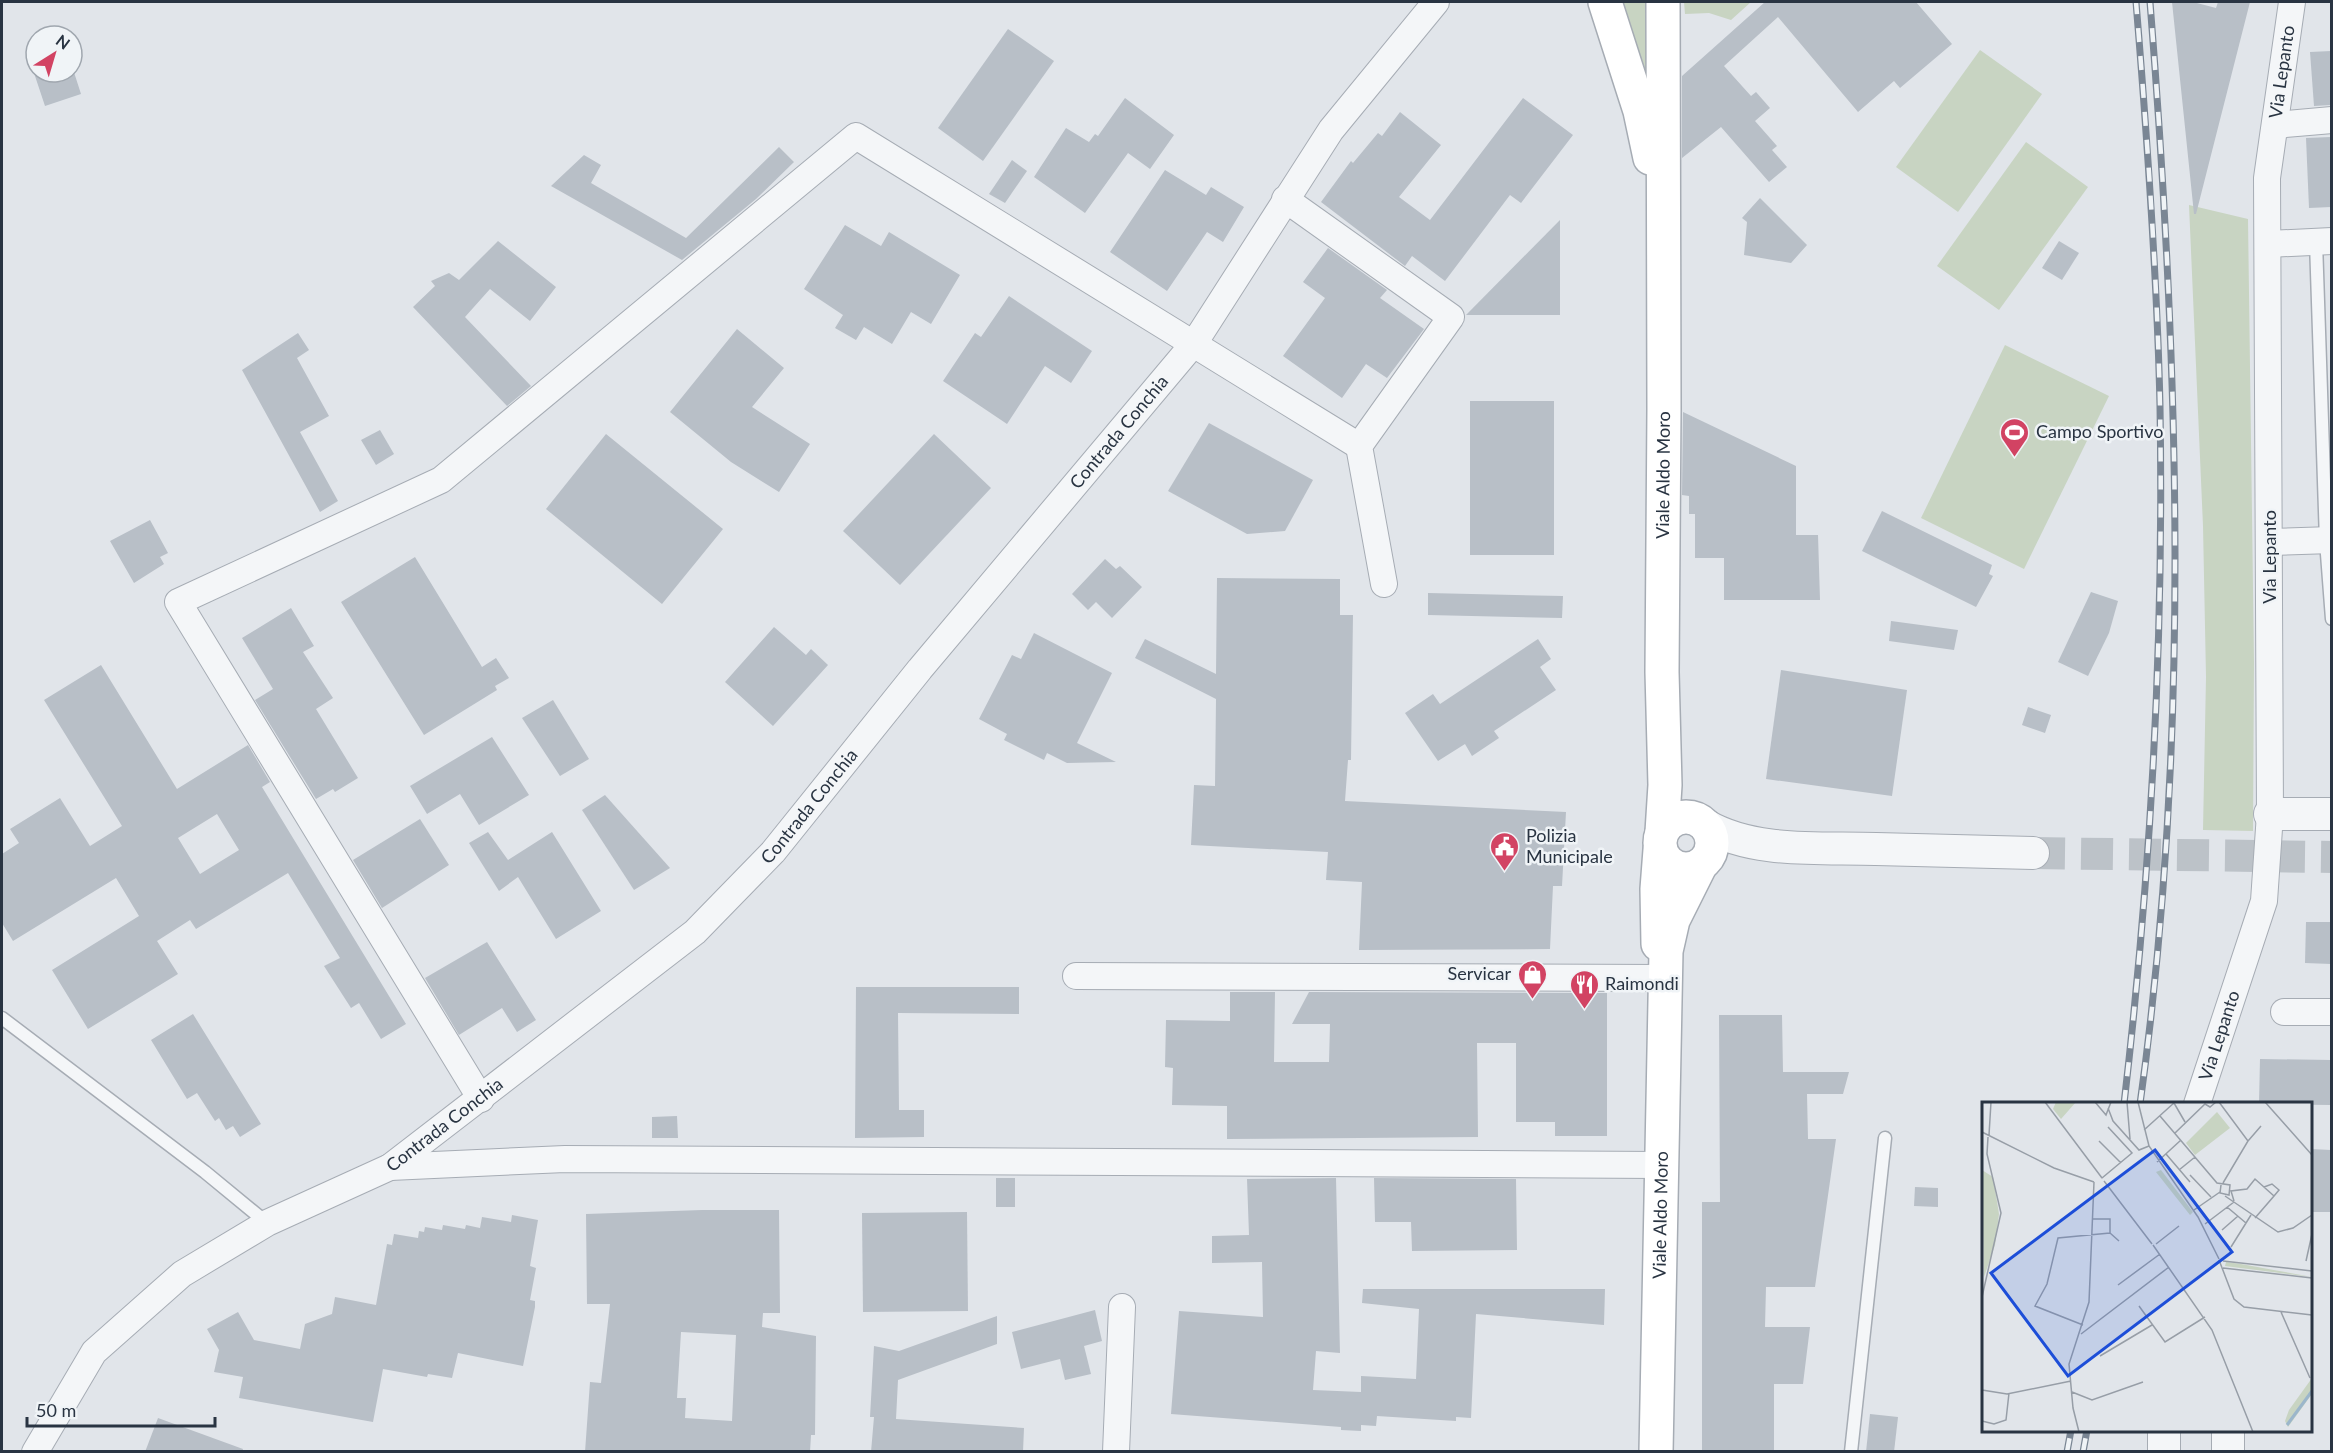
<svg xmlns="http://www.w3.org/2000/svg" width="2333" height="1453" viewBox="0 0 2333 1453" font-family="Lato,sans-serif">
  <rect width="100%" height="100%" fill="#e1e5ea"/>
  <g fill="#c8d4c2">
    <polygon points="1617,2 1654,2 1651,107 1644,66"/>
    <polygon points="1684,2 1751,2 1731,20 1709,13 1685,14"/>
    <polygon points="1980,50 2042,94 1958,212 1896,167"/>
    <polygon points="2026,142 2088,187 1999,310 1937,266"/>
    <polygon points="2189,205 2248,219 2254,662 2253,831 2203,830 2206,677 2203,526"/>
    <polygon points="2005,345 2109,396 2024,569 1921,518"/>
  </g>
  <g fill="#b8bfc7" fill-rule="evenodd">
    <polygon points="1765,2 1916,2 1952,44 1900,88 1894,81 1858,112 1778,17 1724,66 1751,96 1756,92 1770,108 1755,121 1777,146 1772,150 1787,167 1769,182 1721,127 1682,158 1682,76"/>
    <polygon points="2172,2 2193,2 2216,8 2218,2 2250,2 2196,214 2194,214"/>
    <polygon points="1008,29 1054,61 983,161 938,128"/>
    <polygon points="2331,51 2331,105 2314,106 2310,52"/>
    <polygon points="36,59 36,72 72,72 72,66 81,94 45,106 30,61"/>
    <polygon points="1125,98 1174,135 1150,169 1128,153 1085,213 1034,177 1066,128 1089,142 1095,134 1098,136"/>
    <polygon points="1523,98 1573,135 1521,203 1510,195 1445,281 1412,256 1405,266 1321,202 1351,161 1353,163 1378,133 1382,136 1400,112 1441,145 1399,197 1430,220"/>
    <polygon points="2331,137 2331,207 2309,208 2306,138"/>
    <polygon points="779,147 794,162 756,199 682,260 551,186 584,155 601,165 591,183 686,238"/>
    <polygon points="1012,160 1027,171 1005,203 989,194"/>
    <polygon points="1165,170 1206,195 1211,187 1244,207 1223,242 1207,232 1167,291 1110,252"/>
    <polygon points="1760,198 1807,245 1791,263 1744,255 1747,222 1742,218"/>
    <polygon points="1560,220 1560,315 1466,315"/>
    <polygon points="845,225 881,246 889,232 960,275 931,324 911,312 892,344 864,327 856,340 835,328 843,315 804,289"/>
    <polygon points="498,241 556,287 530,321 490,289 465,317 531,386 507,406 413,307 435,286 431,281 449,273 459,280"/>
    <polygon points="2059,241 2079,253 2062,280 2042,268"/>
    <polygon points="1328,248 1387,290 1380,298 1424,329 1387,378 1366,364 1342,398 1283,356 1325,298 1303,282"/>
    <polygon points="1009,296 1092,351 1071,383 1045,366 1007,424 943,381 975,333 981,337"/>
    <polygon points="737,329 784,368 752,407 810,444 779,492 731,462 670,412"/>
    <polygon points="298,333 309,350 297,358 329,416 300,432 338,501 320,512 242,370"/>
    <rect x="1470" y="401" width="84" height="154"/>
    <polygon points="1683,412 1796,466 1796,535 1818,535 1820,600 1724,600 1724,558 1695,558 1695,514 1689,514 1689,496 1682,495"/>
    <polygon points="1209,423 1313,480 1285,531 1247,534 1168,491"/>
    <polygon points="380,430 394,454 376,465 361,440"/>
    <polygon points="606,434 723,529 662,604 546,509"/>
    <polygon points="934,434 991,488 900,585 843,531"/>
    <polygon points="1882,511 1992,565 1989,574 1993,576 1976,607 1862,551"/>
    <polygon points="150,520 168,553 160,557 164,564 134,583 110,541"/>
    <polygon points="415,557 482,667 496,658 509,678 495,686 497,690 424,735 341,602"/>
    <polygon points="1105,559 1116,569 1120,566 1142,587 1112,618 1096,602 1088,610 1072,594"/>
    <polygon points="1217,578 1340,579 1340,615 1353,615 1351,760 1348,760 1345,801 1566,812 1562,886 1553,886 1550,949 1359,950 1362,882 1326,880 1328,852 1191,845 1194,785 1215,786 1216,699 1135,658 1145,639 1216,674"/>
    <polygon points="2091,592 2118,601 2109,633 2088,676 2058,662"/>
    <polygon points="1428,593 1563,596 1562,618 1428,615"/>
    <polygon points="291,608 314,646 303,652 333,698 316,709 358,778 335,792 333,789 316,799 255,700 273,689 242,638"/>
    <polygon points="1891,621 1958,630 1954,650 1889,641"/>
    <polygon points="774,627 806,655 811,649 828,665 773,726 725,682"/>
    <polygon points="1034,633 1112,673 1077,743 1116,762 1067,763 1047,753 1044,760 1004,740 1007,734 979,719 1012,655 1021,659"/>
    <polygon points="1538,639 1551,659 1540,667 1556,690 1494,731 1499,738 1472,756 1465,744 1438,761 1405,713 1433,694 1440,704"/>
    <path d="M101 665 177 789 248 745 270 782 262 787 406 1024 381 1039 359 1003 351 1008 324 966 340 958 288 873 196 929 190 920 157 941 178 974 88 1029 52 970 139 916 116 878 13 941 2 923V854L19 843 10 829 60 798 90 846 122 826 44 700ZM217 814 239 850 200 874 178 838Z"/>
    <polygon points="1781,670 1907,690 1892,796 1766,779"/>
    <polygon points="553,700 589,759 560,776 522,718"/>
    <polygon points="2028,707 2051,715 2045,733 2022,725"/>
    <polygon points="492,737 529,795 479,825 460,794 427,814 410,786"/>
    <polygon points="605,795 670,868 634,890 582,810"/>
    <polygon points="420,819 449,865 382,908 353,860"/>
    <polygon points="488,832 508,860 552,832 601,911 556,939 518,877 499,891 469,843"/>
    <polygon points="2306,922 2331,922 2331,964 2305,963"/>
    <polygon points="487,942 536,1020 517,1032 502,1008 459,1035 425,978"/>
    <polygon points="856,987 1019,987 1019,1014 898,1013 899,1110 924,1110 924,1137 855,1138"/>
    <polygon points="1230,992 1275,992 1274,1062 1329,1062 1330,1024 1292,1024 1309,992 1607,993 1607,1136 1555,1136 1555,1122 1516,1122 1516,1043 1477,1043 1478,1137 1227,1139 1227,1106 1172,1105 1173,1068 1165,1067 1166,1020 1230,1021"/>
    <polygon points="193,1014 261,1124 240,1137 233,1126 226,1130 219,1118 215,1121 197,1093 187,1099 151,1040"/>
    <polygon points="1719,1015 1782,1015 1783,1072 1849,1072 1843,1094 1807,1094 1808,1139 1836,1139 1815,1287 1766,1287 1765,1327 1810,1327 1803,1384 1774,1384 1774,1452 1702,1452 1702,1202 1720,1202"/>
    <polygon points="2260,1059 2331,1060 2331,1105 2259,1104"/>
    <polygon points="677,1116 678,1138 652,1138 652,1117"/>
    <polygon points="2310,1149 2331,1150 2331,1212 2310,1212"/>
    <rect x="996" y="1178" width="19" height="29"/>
    <polygon points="1336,1178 1340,1353 1316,1351 1313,1390 1361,1392 1361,1376 1416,1379 1419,1309 1362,1303 1363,1289 1605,1289 1604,1325 1476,1314 1471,1418 1456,1417 1456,1421 1377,1416 1376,1426 1361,1425 1361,1431 1341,1430 1341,1427 1171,1414 1179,1311 1263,1317 1262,1262 1212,1263 1212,1236 1249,1235 1247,1179"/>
    <polygon points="1374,1178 1516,1179 1517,1250 1412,1251 1411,1222 1375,1222"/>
    <polygon points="1915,1187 1938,1188 1938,1207 1914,1206"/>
    <path d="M702 1210H779L780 1313H763L762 1327 816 1336 815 1435H811L810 1452H585L590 1382 601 1383 610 1304H587L586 1214ZM681 1332 736 1335 732 1421 685 1418 686 1398H677Z"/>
    <polygon points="967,1212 968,1311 863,1312 862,1213"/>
    <polygon points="512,1215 538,1220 530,1266 536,1268 530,1300 535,1301 535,1307 523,1366 458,1353 452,1378 428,1374 427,1377 383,1369 373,1422 239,1398 243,1377 214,1372 219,1350 207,1329 238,1312 254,1340 300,1349 305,1324 332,1314 335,1297 376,1305 387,1244 392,1245 394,1234 418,1238 419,1231 424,1232 425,1227 442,1230 443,1225 465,1229 466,1225 480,1228 482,1217 511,1222"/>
    <polygon points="1095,1310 1102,1341 1084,1346 1091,1374 1065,1380 1060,1359 1021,1369 1012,1332"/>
    <polygon points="997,1316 997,1344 898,1380 896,1419 1024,1428 1023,1452 871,1452 874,1417 870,1417 874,1346 899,1351"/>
    <polygon points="1870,1414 1898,1417 1894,1452 1866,1452"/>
    <polygon points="158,1418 243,1449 242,1452 145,1452"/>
  </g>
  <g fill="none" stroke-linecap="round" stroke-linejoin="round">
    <polyline stroke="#bcc2c8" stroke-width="32" stroke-dasharray="32 16" stroke-linecap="butt" points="2033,853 2332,857"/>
    <defs>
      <g id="service">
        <polyline points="2316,242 2326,541 2332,619"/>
        <polyline points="2,1018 205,1172 267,1223"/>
        <polyline points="1851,1452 1885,1138"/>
      </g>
      <g id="minor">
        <polyline points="2275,125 2332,120"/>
        <polyline points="1285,199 1451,317 1359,446 1384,584"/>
        <polyline points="2268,244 2332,241"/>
        <polyline points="2270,542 2332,540"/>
        <polyline points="1076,976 1664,978"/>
        <polyline points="2284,1012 2332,1012"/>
        <polyline points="481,1099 178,602 441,480 856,136 1359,446"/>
        <path id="s1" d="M2197 1104 2264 901 2270 814 2267 178 2292 2"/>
        <polyline points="390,1167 565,1159 1661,1165"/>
        <path id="s2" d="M35 1452 94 1352 182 1274 267 1223 390 1167 695 932 773 852 920 669 1195 342 1331 130 1436 2"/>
        <polyline points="1116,1452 1122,1307"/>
      </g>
      <g id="tertiary">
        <polyline points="2270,814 2332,814"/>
        <path d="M1705 825C1754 854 1821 847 1876 849 1928 850 1980 852 2033 853"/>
        <polyline points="2228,1430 2228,1452"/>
        <polyline points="2164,1452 2164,1430"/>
      </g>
      <g id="secondary">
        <polyline points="1605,2 1640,111 1650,158"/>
        <circle cx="1686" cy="843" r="26"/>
        <path id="s3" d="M1662 832 1665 785 1662 672 1664 409 1663 2"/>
        <polyline points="1658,944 1657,889 1660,850"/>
        <path id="s4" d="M1656 1452 1666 951 1673 920 1700 866"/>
      </g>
    </defs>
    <use href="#service" stroke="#a6acb4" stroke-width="15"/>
    <use href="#minor" stroke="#a6acb4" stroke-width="28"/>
    <use href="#tertiary" stroke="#a6acb4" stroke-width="34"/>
    <use href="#secondary" stroke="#a6acb4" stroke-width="36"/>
    <use href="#service" stroke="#f4f6f8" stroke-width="12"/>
    <use href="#minor" stroke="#f4f6f8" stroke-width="26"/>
    <use href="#tertiary" stroke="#f4f6f8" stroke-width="32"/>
    <use href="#secondary" stroke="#fff" stroke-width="33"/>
    <defs>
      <g id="rail">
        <path d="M2124 1104C2151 872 2164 639 2160 406 2157 271 2147 136 2136 2"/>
        <path d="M2140 1104C2191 738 2179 368 2150 2"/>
        <polyline points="2067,1452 2071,1430"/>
        <polyline points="2083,1452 2087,1430"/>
      </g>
    </defs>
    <use href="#rail" stroke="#7a8694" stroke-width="7"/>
    <use href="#rail" stroke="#f0f4f7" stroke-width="4.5" stroke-dasharray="14" stroke-linecap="butt"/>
  </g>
  <defs>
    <symbol id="stadium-pin" viewBox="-11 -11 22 30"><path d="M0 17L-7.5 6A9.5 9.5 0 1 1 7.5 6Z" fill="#d24363" stroke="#f0f4f7"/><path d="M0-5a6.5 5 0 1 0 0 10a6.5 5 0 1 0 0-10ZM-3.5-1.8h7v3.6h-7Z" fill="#fff"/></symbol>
    <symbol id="civic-pin" viewBox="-11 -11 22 30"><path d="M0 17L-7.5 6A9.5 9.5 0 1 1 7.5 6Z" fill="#d24363" stroke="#f0f4f7"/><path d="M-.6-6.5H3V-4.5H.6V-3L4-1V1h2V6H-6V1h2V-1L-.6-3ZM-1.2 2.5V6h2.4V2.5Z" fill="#fff"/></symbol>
    <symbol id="shop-pin" viewBox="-11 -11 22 30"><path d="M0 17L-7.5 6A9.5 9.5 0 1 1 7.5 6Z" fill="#d24363" stroke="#f0f4f7"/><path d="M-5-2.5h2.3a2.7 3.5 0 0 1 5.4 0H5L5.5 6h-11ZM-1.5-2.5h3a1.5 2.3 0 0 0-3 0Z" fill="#fff"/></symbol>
    <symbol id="restaurant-pin" viewBox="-11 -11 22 30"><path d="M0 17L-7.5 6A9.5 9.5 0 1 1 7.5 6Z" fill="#d24363" stroke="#f0f4f7"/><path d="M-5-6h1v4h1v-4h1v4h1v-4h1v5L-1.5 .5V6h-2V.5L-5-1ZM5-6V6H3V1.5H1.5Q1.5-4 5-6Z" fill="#fff"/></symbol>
  </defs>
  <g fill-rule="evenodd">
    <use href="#stadium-pin" x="1998" y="416" width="33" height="45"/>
    <use href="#civic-pin" x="1488" y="830" width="33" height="45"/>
    <use href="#shop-pin" x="1516" y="958" width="33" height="45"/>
    <use href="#restaurant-pin" x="1568" y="968" width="33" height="45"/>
  </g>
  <g text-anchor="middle" stroke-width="5" stroke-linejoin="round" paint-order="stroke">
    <g font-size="18" fill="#293442" stroke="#f0f4f7">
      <text dy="6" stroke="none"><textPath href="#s1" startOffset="1044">Via Lepanto</textPath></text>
      <text dy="6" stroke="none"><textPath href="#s2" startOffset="1509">Contrada Conchia</textPath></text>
      <text dy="6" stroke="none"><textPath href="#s3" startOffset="357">Viale Aldo Moro</textPath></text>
      <text transform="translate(2270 557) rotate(-90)" y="6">Via Lepanto</text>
      <text dy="6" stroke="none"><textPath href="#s2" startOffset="1023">Contrada Conchia</textPath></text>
      <text dy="6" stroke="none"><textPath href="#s1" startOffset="72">Via Lepanto</textPath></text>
      <text dy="6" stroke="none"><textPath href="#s2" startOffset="537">Contrada Conchia</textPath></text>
      <text dy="6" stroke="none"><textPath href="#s4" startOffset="237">Viale Aldo Moro</textPath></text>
    </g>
    <g font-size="18" fill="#293442" stroke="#f0f4f7" text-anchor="start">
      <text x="2036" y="438">Campo Sportivo</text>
      <text x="1526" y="842">Polizia<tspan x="1526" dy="21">Municipale</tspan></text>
      <text x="1511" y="980" text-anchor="end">Servicar</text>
      <text x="1605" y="990">Raimondi</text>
    </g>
  </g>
  <g transform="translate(1982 1102)">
    <rect width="330" height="330" fill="#e1e5ea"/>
    <path d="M74 0H94L79 17 71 7ZM235 10 248 26 213 53 204 41ZM0 68 11 75 17 112 13 143 2 175ZM179 68 211 110 208 113 174 70ZM244 160 259 162 330 175 243 164ZM330 276V292L306 325 303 319 307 308Z" fill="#c8d4c2"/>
    <path fill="none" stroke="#9bb6cb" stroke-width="3" d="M305 323 330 289"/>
    <path fill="none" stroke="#979ea7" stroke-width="1.5" d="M63 0 120 76M113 0 124 13 129 0M145 0 148 37M156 0 167 44 216 115 237 157M237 0 266 39 241 81M283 0 330 53M192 1 203 20M126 6 131 19 157 48 167 44M178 14 235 81 248 83 247 93 238 91 239 83M162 28 193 0M0 30 72 66 112 80M193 31 223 2 228 5 234 0M7 33 9 0M117 39 139 61M266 39 279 24M184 52 208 80M175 60 199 38M197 68 213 55M208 73 229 95M120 76 150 51 126 25M122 79 170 142M282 85 290 82 297 88 292 94M243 94 296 130 311 126 330 113M252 99 249 89 265 87 273 77 292 94 273 116M245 105 264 121M212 108 238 90M110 117H128V131L137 139M223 122 252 100M240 128 256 114M174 142 197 124M171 143 230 228 271 330M249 145 269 113M237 158 252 197 262 205 330 213M241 159 330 169M324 159 330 132M241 166 330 176M136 183 178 152M0 195 19 111 5 52 6 35M157 204 183 240 223 215M299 210 328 276M101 223 53 204 65 182 76 136 128 131M99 232 187 165M118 254 170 223M0 288 25 292 89 279M90 290 110 298 161 280M0 319 12 322 24 318 27 291M97 330 91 306 87 262 107 200 112 80"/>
    <path fill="#1d4ed8" fill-opacity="0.15" stroke="#1d4ed8" stroke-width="3" d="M173 48 250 150 86 274 9 171Z"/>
    <rect width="330" height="330" fill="none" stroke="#293442" stroke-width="3"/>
  </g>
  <rect width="2333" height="1453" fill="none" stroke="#293442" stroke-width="6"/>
  <g transform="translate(54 54) rotate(37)"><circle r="28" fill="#f0f4f7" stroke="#a0a7af" stroke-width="1.5"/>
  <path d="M0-4.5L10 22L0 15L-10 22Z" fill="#d24363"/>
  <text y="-9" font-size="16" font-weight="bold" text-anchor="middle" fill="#293442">N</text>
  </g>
  <path d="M27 1417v9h188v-9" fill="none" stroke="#293442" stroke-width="3"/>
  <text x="36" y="1417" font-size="18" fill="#293442" stroke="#f0f4f7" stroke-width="4.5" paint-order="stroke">50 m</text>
</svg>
